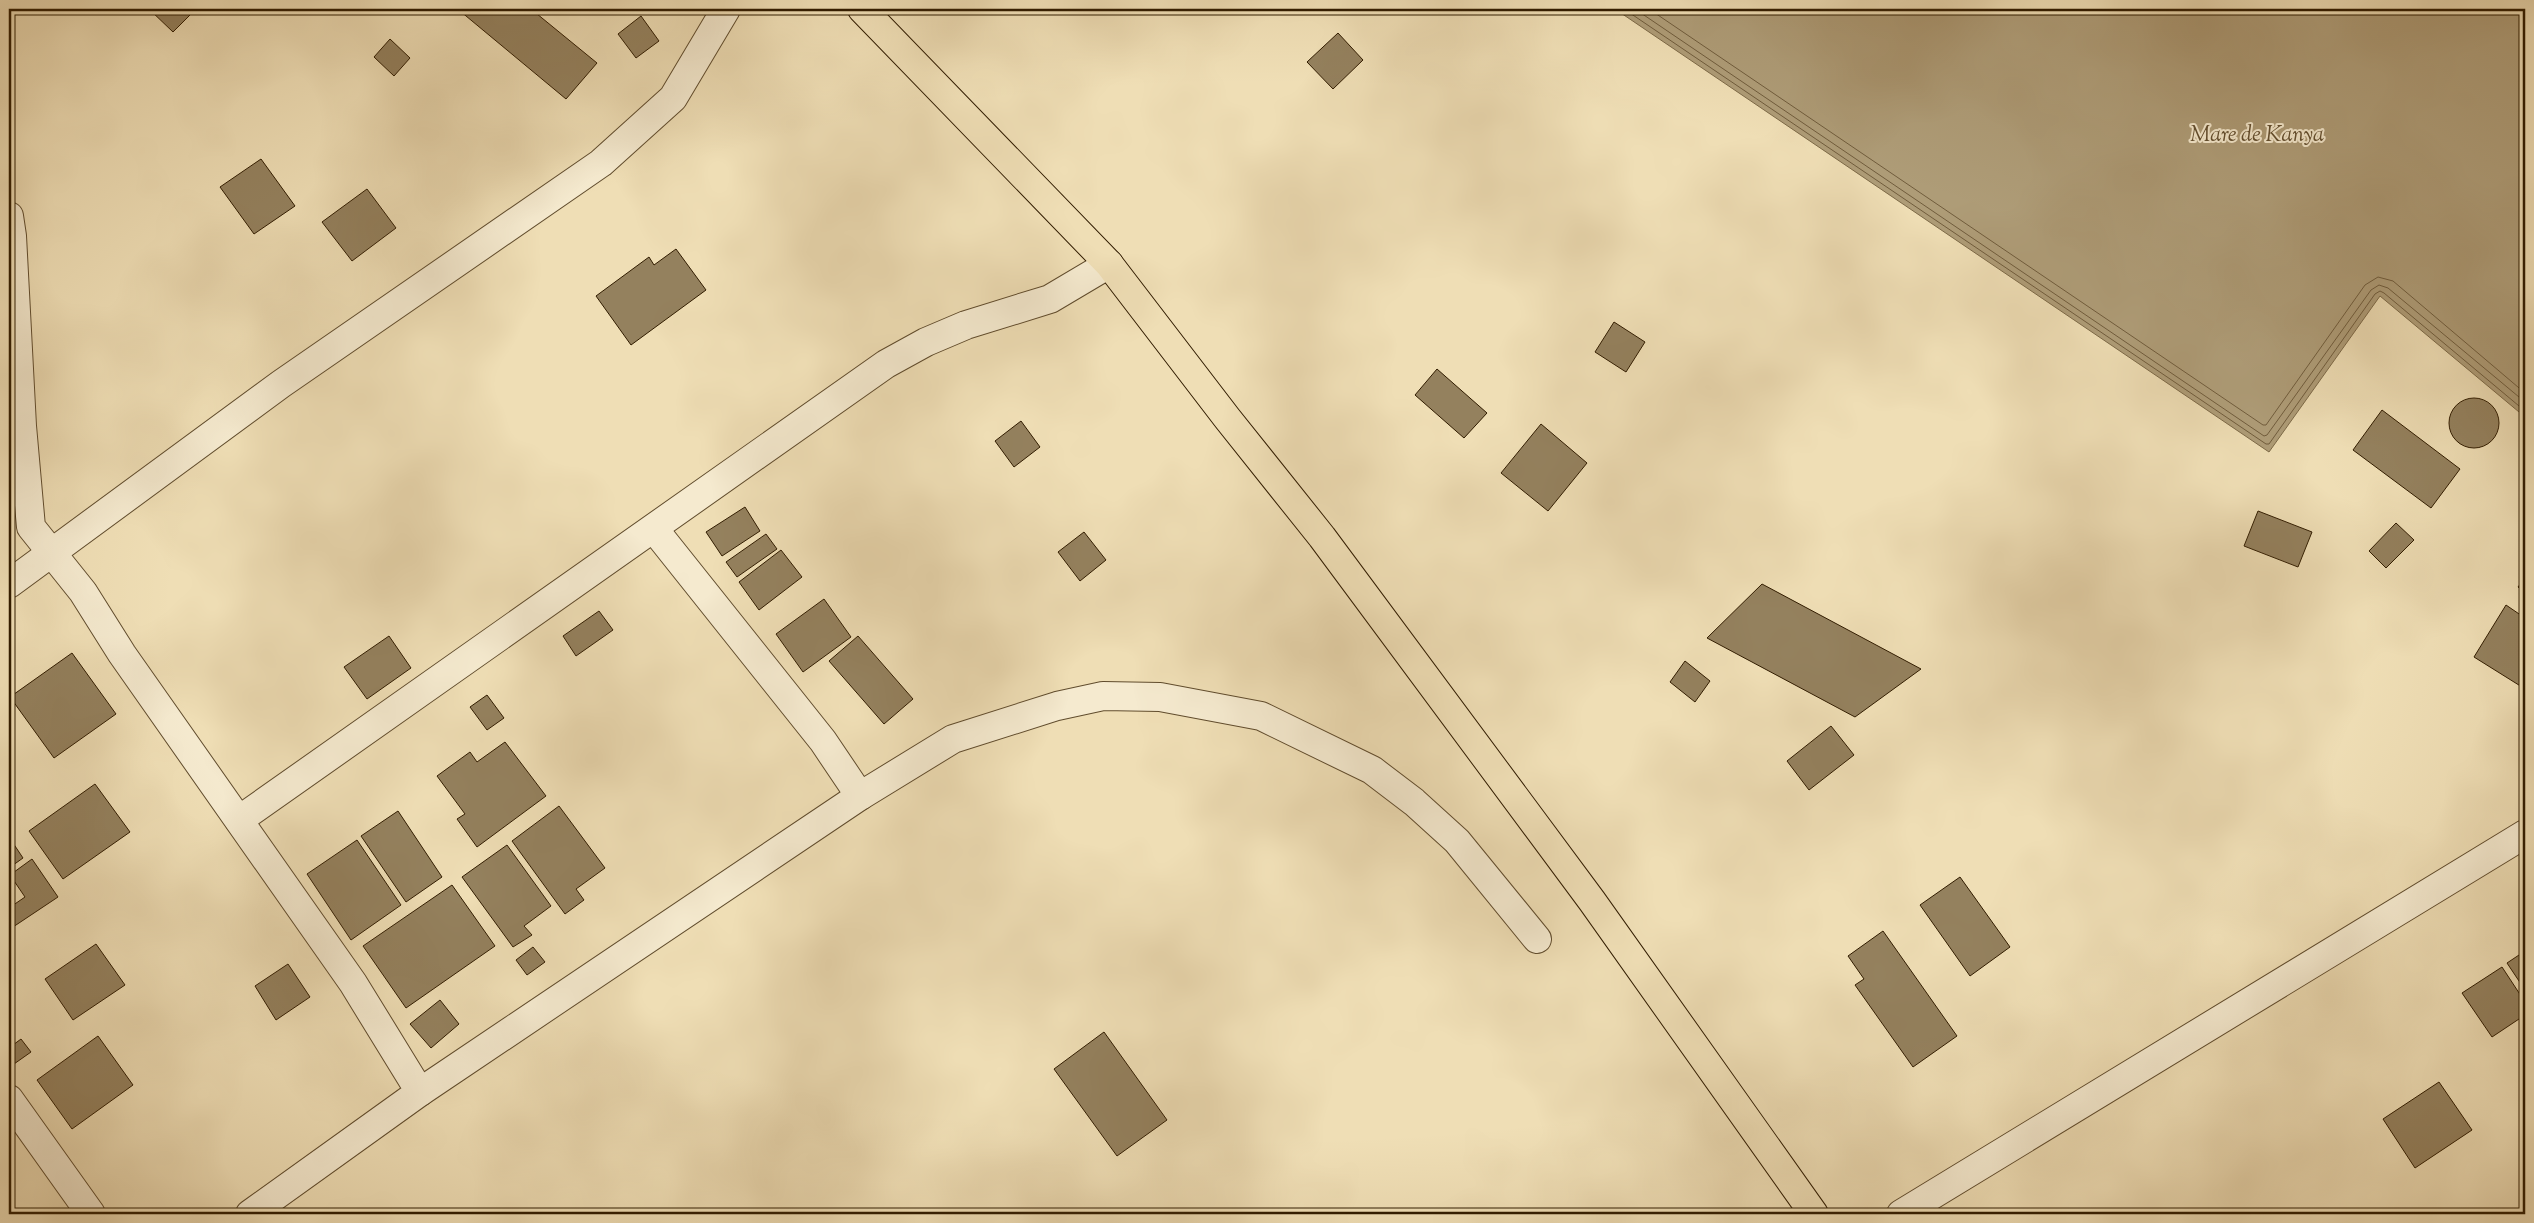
<svg xmlns="http://www.w3.org/2000/svg" width="2534" height="1223" viewBox="0 0 2534 1223" font-family="'Sorts Mill Goudy',serif">
  <rect width="100%" height="100%" fill="#efdeb5"/>
  <filter id="stains"><feTurbulence type="fractalNoise" baseFrequency=".004" numOctaves="4"/><feColorMatrix values="0 0 0 0 .2 0 0 0 0 .09 0 0 0 0 .02 0 0 0 .5 -.17"/></filter>
  <radialGradient id="worn" r=".72"><stop offset=".6" stop-color="#630" stop-opacity="0"/><stop offset="1" stop-color="#630" stop-opacity=".3"/></radialGradient>
  <polygon fill="#ae9c77" stroke="#7c6947" points="1615,9 2525,9 2525,417 2380,296 2269,452"/>
  <g fill="none" stroke-linecap="round" stroke-linejoin="round">
    <g stroke="#705c3c" stroke-width="1">
      <polyline points="1624,9 2266,444 2269,444 2375,294 2380,291 2384,293 2525,411"/>
      <polyline points="1635,9 2264,436 2267,435 2371,290 2379,285 2388,288 2525,402"/>
      <polyline points="1649,9 2263,425 2266,425 2365,285 2378,277 2393,281 2525,393"/>
    </g>
  </g>
  <g fill="#94815e" stroke="#311c00">
    <polygon points="149,9 196,9 173,32"/>
    <polygon points="461,9 531,9 597,63 566,99 460,11"/>
    <polygon points="641,16 659,41 636,58 618,34"/>
    <polygon points="1338,33 1363,60 1333,89 1307,62"/>
    <polygon points="390,39 410,58 394,76 374,57"/>
    <polygon points="261,159 295,206 254,234 220,187"/>
    <polygon points="367,189 396,228 352,261 322,222"/>
    <polygon points="676,249 706,290 631,345 596,296 649,257 654,265"/>
    <polygon points="1614,322 1645,342 1626,372 1595,352"/>
    <polygon points="1437,369 1487,413 1464,438 1415,395"/>
    <circle cx="2474" cy="423" r="25"/>
    <polygon points="2382,410 2460,469 2431,508 2353,450"/>
    <polygon points="1021,421 1040,447 1014,467 995,441"/>
    <polygon points="1541,424 1587,463 1548,511 1501,473"/>
    <polygon points="745,507 760,531 722,556 706,532"/>
    <polygon points="2258,511 2312,532 2298,567 2244,546"/>
    <polygon points="2396,523 2414,540 2386,568 2369,551"/>
    <polygon points="1084,532 1106,560 1080,581 1058,552"/>
    <polygon points="766,534 777,549 737,577 726,562"/>
    <polygon points="781,550 802,577 759,610 739,582"/>
    <polygon points="2525,578 2525,593 2518,587"/>
    <polygon points="1762,584 1921,669 1855,717 1707,638"/>
    <polygon points="824,599 851,637 803,672 776,634"/>
    <polygon points="2506,605 2525,618 2525,681 2522,687 2474,657"/>
    <polygon points="599,611 613,630 576,656 563,636"/>
    <polygon points="389,636 411,668 367,699 344,667"/>
    <polygon points="858,636 913,699 884,724 829,661"/>
    <polygon points="72,653 116,714 54,758 10,697"/>
    <polygon points="1685,661 1710,681 1695,702 1670,682"/>
    <polygon points="487,695 504,718 487,730 470,707"/>
    <polygon points="1831,726 1854,755 1809,790 1787,761"/>
    <polygon points="505,742 546,796 477,847 457,819 465,814 437,776 470,752 477,762"/>
    <polygon points="95,784 130,832 63,879 29,831"/>
    <polygon points="559,806 605,868 576,889 584,900 565,914 512,841"/>
    <polygon points="398,811 442,877 406,902 361,836"/>
    <polygon points="9,837 23,858 9,868"/>
    <polygon points="357,840 401,905 351,940 307,874"/>
    <polygon points="507,845 551,906 524,926 532,935 513,947 462,877"/>
    <polygon points="32,859 58,897 13,927 9,921 9,908 25,897 10,875"/>
    <polygon points="1960,877 2010,947 1970,976 1920,905"/>
    <polygon points="452,885 495,946 406,1008 363,946"/>
    <polygon points="1883,931 1957,1036 1913,1067 1855,985 1864,979 1848,956"/>
    <polygon points="96,944 125,985 73,1020 45,979"/>
    <polygon points="533,947 545,962 527,975 516,960"/>
    <polygon points="2525,951 2525,990 2507,963"/>
    <polygon points="288,964 310,997 276,1020 255,986"/>
    <polygon points="2502,967 2525,1002 2525,1015 2492,1037 2462,993"/>
    <polygon points="440,1000 459,1024 431,1048 410,1024"/>
    <polygon points="1104,1032 1167,1120 1117,1156 1054,1069"/>
    <polygon points="98,1036 133,1085 72,1129 37,1080"/>
    <polygon points="21,1039 31,1052 14,1064 9,1057 9,1048"/>
    <polygon points="2439,1082 2472,1130 2415,1168 2383,1119"/>
  </g>
  <g fill="none" stroke-linecap="round" stroke-linejoin="round">
    <defs>
      <g id="street">
        <polyline points="9,216 12,236 22,426 31,527 83,592 122,654 353,983 420,1092 250,1214"/>
        <polyline points="654,529 823,741 860,796"/>
        <polyline points="9,584 281,384 601,163 673,98 726,9"/>
        <polyline points="239,820 886,364 926,342 966,325 1050,299 1109,264"/>
        <polyline points="420,1092 860,796 953,739 1057,706 1103,696 1160,697 1261,716 1372,770 1414,802 1457,841 1537,939"/>
        <polyline points="9,1099 91,1214"/>
        <polyline points="1901,1214 2525,834"/>
      </g>
      <polyline id="highway" points="862,9 1109,264 1227,418 1322,537 1592,901 1814,1214"/>
    </defs>
    <use href="#street" stroke="#604c2d" stroke-width="30"/>
    <use href="#highway" stroke="#311c00" stroke-width="30"/>
    <use href="#street" stroke="#f5eacf" stroke-width="28"/>
    <use href="#highway" stroke="#efdeb5" stroke-width="28"/>
  </g>
  <g text-anchor="middle" stroke-width="4" stroke-linejoin="round" paint-order="stroke">
    <g font-size="22" font-style="italic" fill="#634f30" stroke="#f5eacf">
      <text x="2257" y="141">Mare de Kanya</text>
    </g>
  </g>
  <rect width="2534" height="1223" fill="none" stroke="#efdeb5" stroke-width="30"/>
  <rect x="10" y="10" width="2514" height="1203" fill="none" stroke="#311c00" stroke-width="2.5"/>
  <rect x="15" y="15" width="2504" height="1193" fill="none" stroke="#311c00"/>
  <rect width="100%" height="100%" filter="url(#stains)"/>
  <rect width="100%" height="100%" fill="url(#worn)"/>
</svg>
